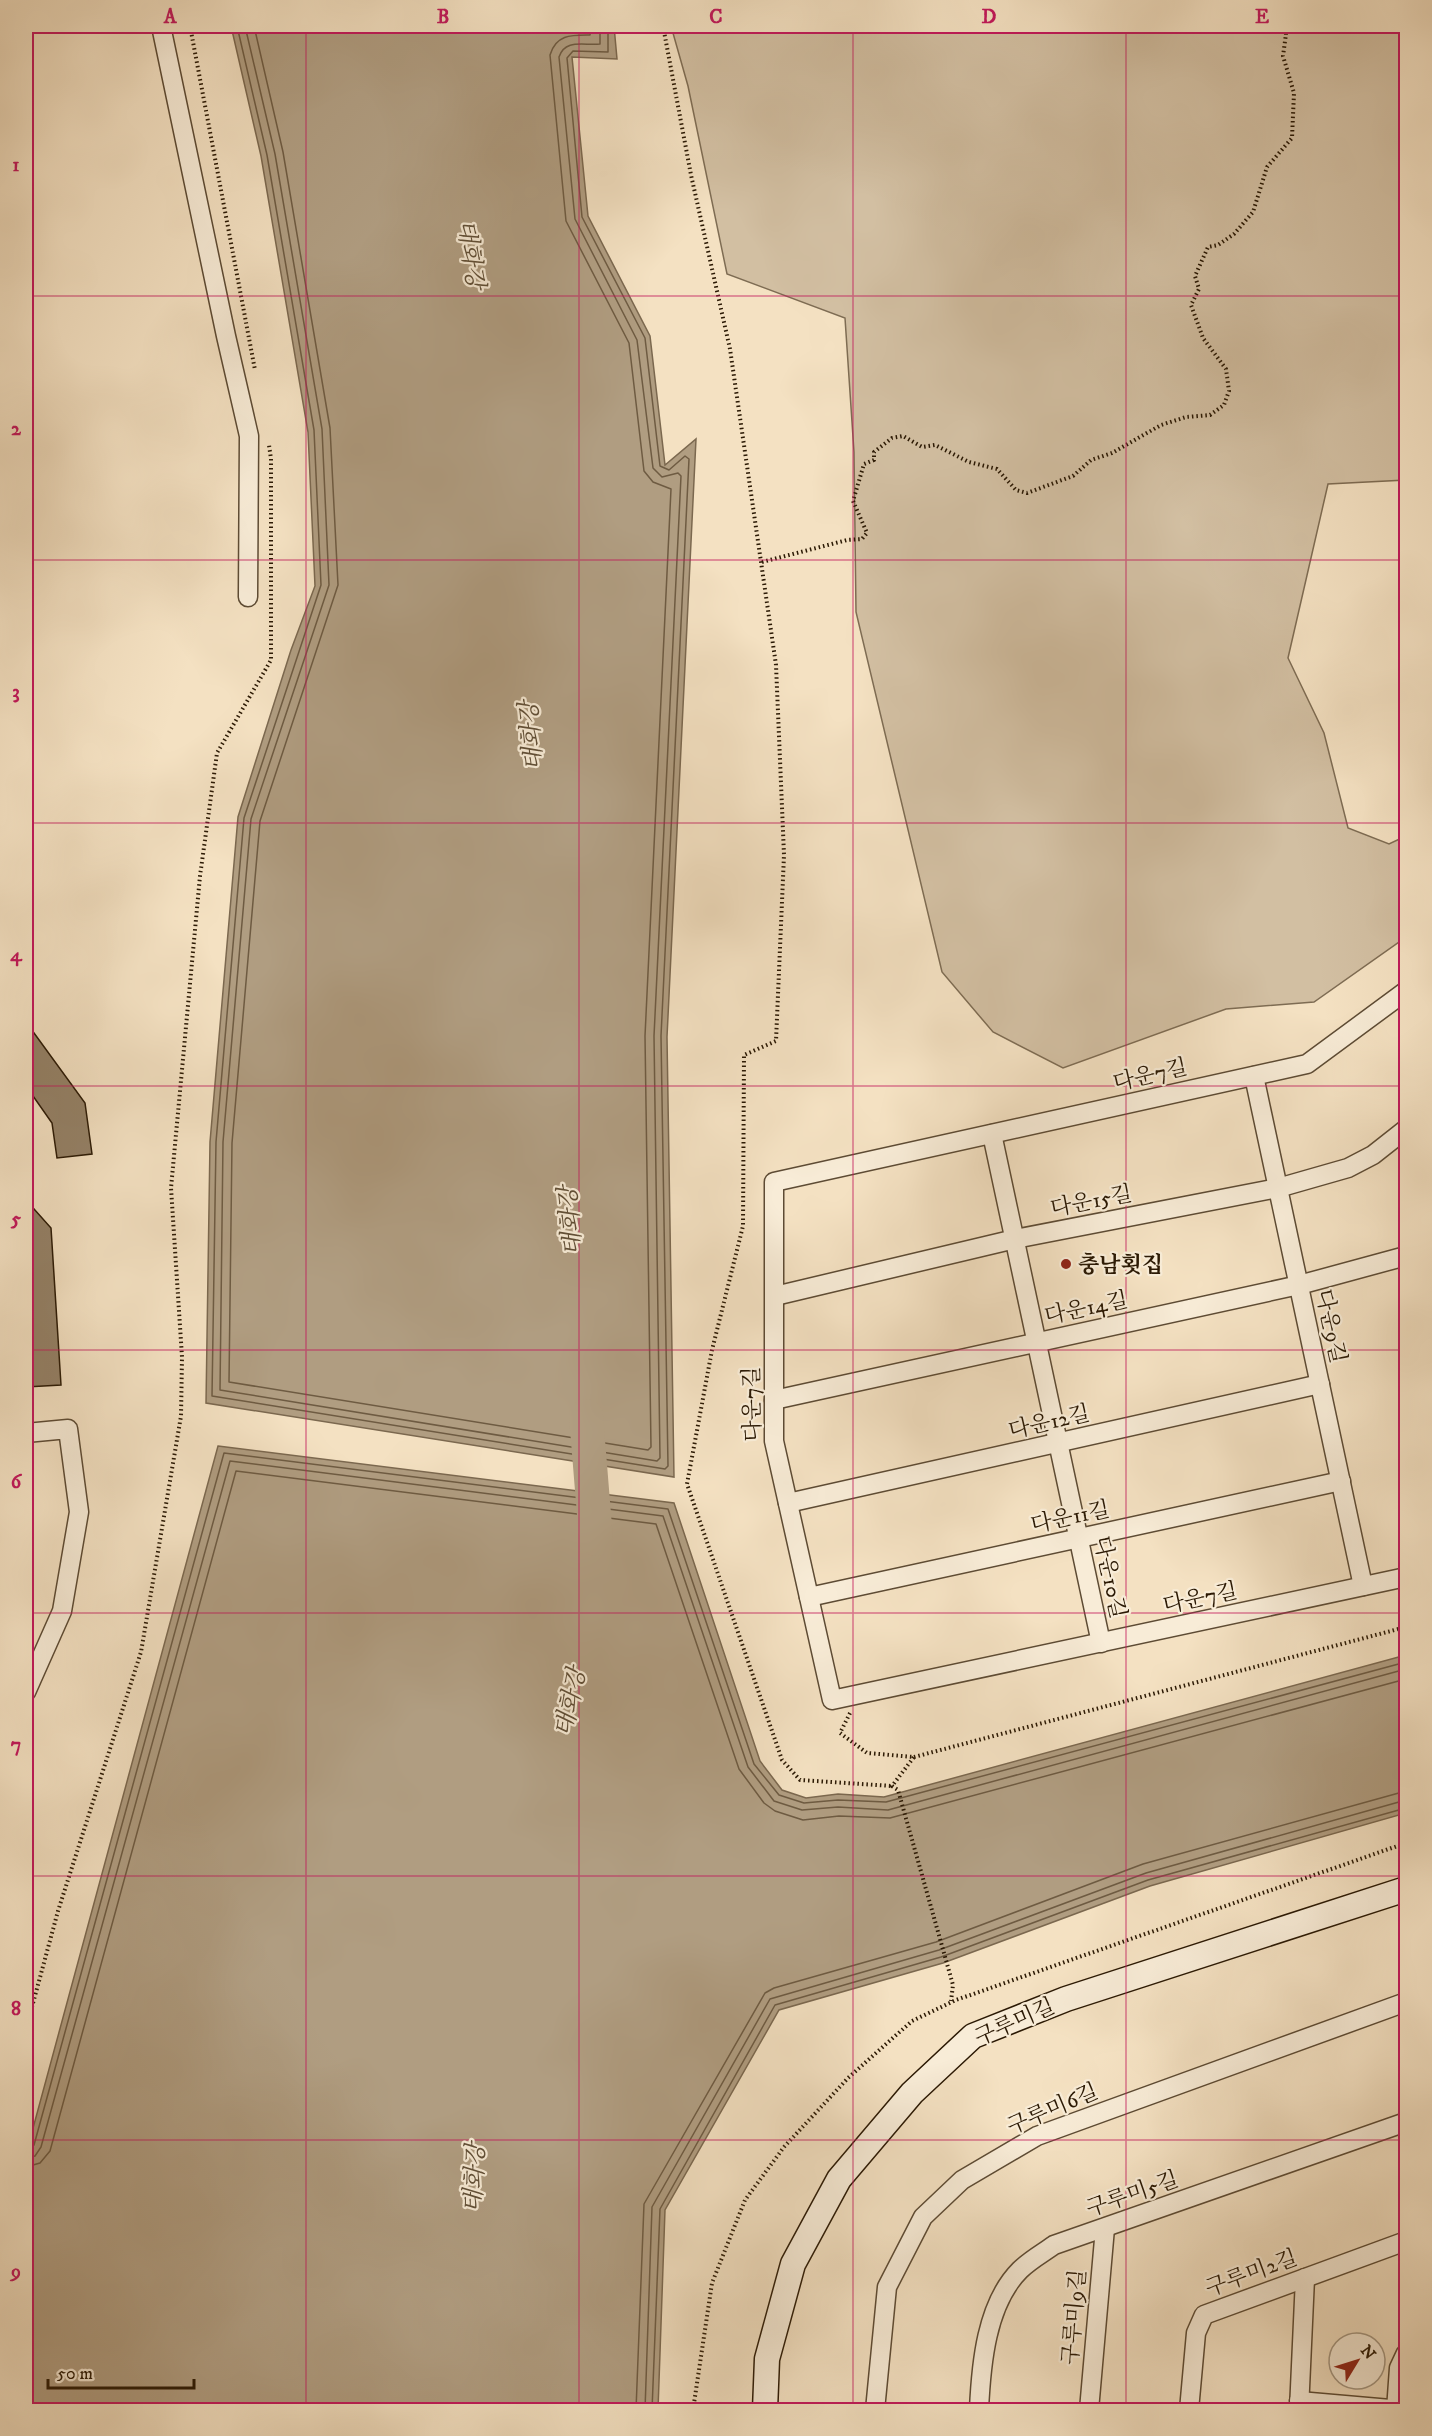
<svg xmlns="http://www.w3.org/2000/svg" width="1432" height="2436" viewBox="0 0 1432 2436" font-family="'IM FELL DW Pica','Noto Serif KR',serif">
  <rect width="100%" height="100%" fill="#f4e1c2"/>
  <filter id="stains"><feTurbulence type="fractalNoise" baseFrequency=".00333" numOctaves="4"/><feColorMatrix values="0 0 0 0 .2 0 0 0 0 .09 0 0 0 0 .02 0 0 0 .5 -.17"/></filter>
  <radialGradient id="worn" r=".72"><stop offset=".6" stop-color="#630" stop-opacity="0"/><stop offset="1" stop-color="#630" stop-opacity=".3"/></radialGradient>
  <polygon fill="#d2bfa2" stroke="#7e6c53" stroke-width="1.5" points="671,26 1406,26 1406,480 1328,484 1288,658 1324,733 1348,828 1389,844 1406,836 1406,937 1314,1002 1226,1009 1063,1068 993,1032 942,972 856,612 854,452 845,318 727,274 688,86"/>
  <g fill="#b09d81" stroke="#7b684f" stroke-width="1.5">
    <polygon points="231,26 614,26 617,59 572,57 588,216 650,336 665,465 696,439 667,1037 674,1477 206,1403 210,1142 238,817 291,650 315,586 308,432 261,156"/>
    <polygon points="218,1446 674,1503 760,1761 782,1790 806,1798 838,1794 884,1797 1406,1655 1406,1813 1150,1886 943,1963 779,2010 665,2210 658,2410 26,2410 26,2154"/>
  </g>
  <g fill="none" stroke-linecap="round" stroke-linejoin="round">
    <g stroke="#6e5b42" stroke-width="1.5">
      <polyline points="237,26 267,155 314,430 321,585 244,818 216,1142 212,1396 665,1469 668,1466 661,1036 689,459 685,456 669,470 660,466 645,338 582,217 567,58 573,51 608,52 608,26"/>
      <path d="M245 26 275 154 322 429 329 585 251 819 223 1142 220 1390 657 1461 660 1458 654 1036 681 476 678 473 662 477 653 468 637 340 575 219 559 57C565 38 585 46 600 44V26"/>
      <path d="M254 26 283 152 330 428 338 585 260 821 232 1143 229 1382 648 1450 651 1447 645 1036 671 489 653 482 644 471 629 343 566 221 550 55C556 34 572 35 590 35L591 26"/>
      <polyline points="26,2150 34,2145 224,1453 668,1509 754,1764 779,1795 804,1803 838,1800 886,1802 1406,1662"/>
      <polyline points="26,2158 35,2156 41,2147 230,1461 663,1516 748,1767 774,1801 802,1810 838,1807 888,1810 1406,1669"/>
      <polyline points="26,2167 40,2163 50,2151 236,1471 656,1524 739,1769 764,1803 775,1811 803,1820 839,1816 890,1818 1406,1679"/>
      <polyline points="636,2410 644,2204 765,1993 774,1988 936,1942 1143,1864 1406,1791"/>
      <polyline points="645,2410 652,2207 770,1999 939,1950 1146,1873 1406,1800"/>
      <polyline points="652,2410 660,2209 775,2005 941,1957 1148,1880 1406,1808"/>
    </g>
    <polyline stroke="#b09d81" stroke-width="34" points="586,1416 596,1539"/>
  </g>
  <g fill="#948167" stroke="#2b1904" stroke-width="1.5">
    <polygon points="26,1022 85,1103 92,1154 57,1158 52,1123 26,1086"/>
    <polygon points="26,1200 51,1228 61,1385 26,1387"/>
  </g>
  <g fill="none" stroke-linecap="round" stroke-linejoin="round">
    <defs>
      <g id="street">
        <polyline points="161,26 226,336 249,436 248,597"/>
        <polyline points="1406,991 1307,1064 774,1182 774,1441 832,1700 1406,1577"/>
        <polyline points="1254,1076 1363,1586"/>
        <polyline points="992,1134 1101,1643"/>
        <polyline points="775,1296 1015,1239 1278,1188 1348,1168 1373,1155 1406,1129"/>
        <polyline points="774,1400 1299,1285 1406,1256"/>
        <polyline points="26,1433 68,1429 79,1512 62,1611 26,1692"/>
        <polyline points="788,1503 1320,1384"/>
        <polyline points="809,1597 1341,1481"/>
        <polyline points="1299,2401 1402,2410"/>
        <polyline points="875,2410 887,2287 923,2217 962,2180 1037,2136 1406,2002"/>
        <path d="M979 2410C981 2365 986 2304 1020 2270 1030 2260 1043 2253 1054 2245L1406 2122"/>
        <polyline points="1089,2410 1105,2228"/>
        <polyline points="1189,2410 1196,2333 1204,2315 1406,2241"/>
        <polyline points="1299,2410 1305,2278"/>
        <polyline points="1396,2410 1399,2368 1406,2353"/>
      </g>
      <polyline id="secondary" points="765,2410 767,2359 793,2264 839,2179 912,2093 973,2036 1066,1999 1406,1889"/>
    </defs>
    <use href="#street" stroke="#5d4b34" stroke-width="21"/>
    <use href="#secondary" stroke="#2b1904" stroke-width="27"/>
    <g stroke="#2b1904" stroke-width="4" stroke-dasharray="1.5 3" stroke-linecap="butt">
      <polyline points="190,26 255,370"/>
      <polyline points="663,26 691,175 730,349 776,665 784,855 776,1041 744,1055 743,1226 712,1350 687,1484 782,1760 800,1780 892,1786"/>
      <polyline points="762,562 847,540 862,539 867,533 853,501 864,464 874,460 874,452 892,438 903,436 922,447 935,445 969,462 997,469 1016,490 1027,493 1073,476 1091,460 1112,453 1161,425 1186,417 1210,415 1224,405 1229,391 1226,369 1203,338 1191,305 1199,289 1195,276 1208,247 1218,245 1234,234 1253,212 1267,167 1292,138 1294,93 1283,56 1286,34 1283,26"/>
      <polyline points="850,1713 840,1733 867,1753 914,1757 892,1786 898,1790 953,1985 951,2001"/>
      <polyline points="914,1757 1406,1627"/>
      <polyline points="26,2029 58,1911 141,1652 181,1416 182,1357 171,1188 200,876 217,753 271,660 271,459 269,445"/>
      <polyline points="693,2410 712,2283 745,2200 784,2147 848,2078 912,2021 956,2000 1406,1843"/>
    </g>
    <use href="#street" stroke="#f8ecd7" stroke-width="18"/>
    <use href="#secondary" stroke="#f8ecd7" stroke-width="24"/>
  </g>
  <path fill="none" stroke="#c2185b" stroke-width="1.5" stroke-opacity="0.55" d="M306 26V2410M579 26V2410M853 26V2410M1126 26V2410M26 296H1406M26 560H1406M26 823H1406M26 1086H1406M26 1350H1406M26 1613H1406M26 1876H1406M26 2140H1406"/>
  <circle fill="#8f2418" stroke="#f8ecd7" stroke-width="2" cx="1066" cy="1264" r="6"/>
  <g text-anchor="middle" stroke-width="4.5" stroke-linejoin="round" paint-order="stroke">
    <g font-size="22" fill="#2b1904" stroke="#f8ecd7">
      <text transform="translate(1150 1074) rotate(-13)" y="8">다운7길</text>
      <text transform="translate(1091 1200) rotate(-11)" y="8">다운15길</text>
      <text transform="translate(1086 1307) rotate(-12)" y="8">다운14길</text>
      <text transform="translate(1332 1326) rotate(78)" y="8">다운9길</text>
      <text transform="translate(751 1404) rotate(-91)" y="8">다운7길</text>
      <text transform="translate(1049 1421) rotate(-13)" y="8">다운12길</text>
      <text transform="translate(1070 1516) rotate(-12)" y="8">다운11길</text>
      <text transform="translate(1111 1577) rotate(78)" y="8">다운10길</text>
      <text transform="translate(1200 1597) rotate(-12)" y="8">다운7길</text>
      <text transform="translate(1014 2021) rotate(-24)" y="8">구루미길</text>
      <text transform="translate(1052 2108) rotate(-23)" y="8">구루미6길</text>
      <text transform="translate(1132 2193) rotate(-19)" y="8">구루미5길</text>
      <text transform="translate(1251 2272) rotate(-20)" y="8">구루미2길</text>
      <text transform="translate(1073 2317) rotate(-85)" y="8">구루미9길</text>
    </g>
    <g font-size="22" font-weight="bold" fill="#2b1904" stroke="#f8ecd7" text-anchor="start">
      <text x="1078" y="1272">충남횟집</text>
    </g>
    <g font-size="24" font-style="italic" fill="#604e36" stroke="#f8ecd7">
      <text transform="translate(471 254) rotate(81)" y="8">태화강</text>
      <text transform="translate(531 736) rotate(-95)" y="8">태화강</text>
      <text transform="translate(570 1221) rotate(-95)" y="8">태화강</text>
      <text transform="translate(570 1702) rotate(-78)" y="8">태화강</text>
      <text transform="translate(474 2178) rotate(-87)" y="8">태화강</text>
    </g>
  </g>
  <rect width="1432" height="2436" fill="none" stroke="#f4e1c2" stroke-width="66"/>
  <g transform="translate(1357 2361) rotate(52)"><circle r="28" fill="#f8ecd7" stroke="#a69883" stroke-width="1.5"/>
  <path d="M0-4.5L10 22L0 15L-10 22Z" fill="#8f2418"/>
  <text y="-9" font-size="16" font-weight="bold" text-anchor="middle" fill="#2b1904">N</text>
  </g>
  <path d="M48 2379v9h146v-9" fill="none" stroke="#2b1904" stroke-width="3"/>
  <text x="57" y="2379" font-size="18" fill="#2b1904" stroke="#f8ecd7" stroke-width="4.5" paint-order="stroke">50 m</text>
  <rect x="33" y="33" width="1366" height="2370" fill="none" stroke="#c2185b" stroke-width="2"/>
  <g font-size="20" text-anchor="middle" font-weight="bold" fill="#c2185b">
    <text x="170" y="23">A</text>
    <text x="443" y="23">B</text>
    <text x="716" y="23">C</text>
    <text x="989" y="23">D</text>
    <text x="1262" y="23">E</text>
    <text x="16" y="171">1</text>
    <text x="16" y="435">2</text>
    <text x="16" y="698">3</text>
    <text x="16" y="961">4</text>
    <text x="16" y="1225">5</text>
    <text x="16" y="1488">6</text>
    <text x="16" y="1751">7</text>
    <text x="16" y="2015">8</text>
    <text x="16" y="2278">9</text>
  </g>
  <rect width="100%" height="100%" filter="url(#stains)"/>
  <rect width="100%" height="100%" fill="url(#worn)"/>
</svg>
